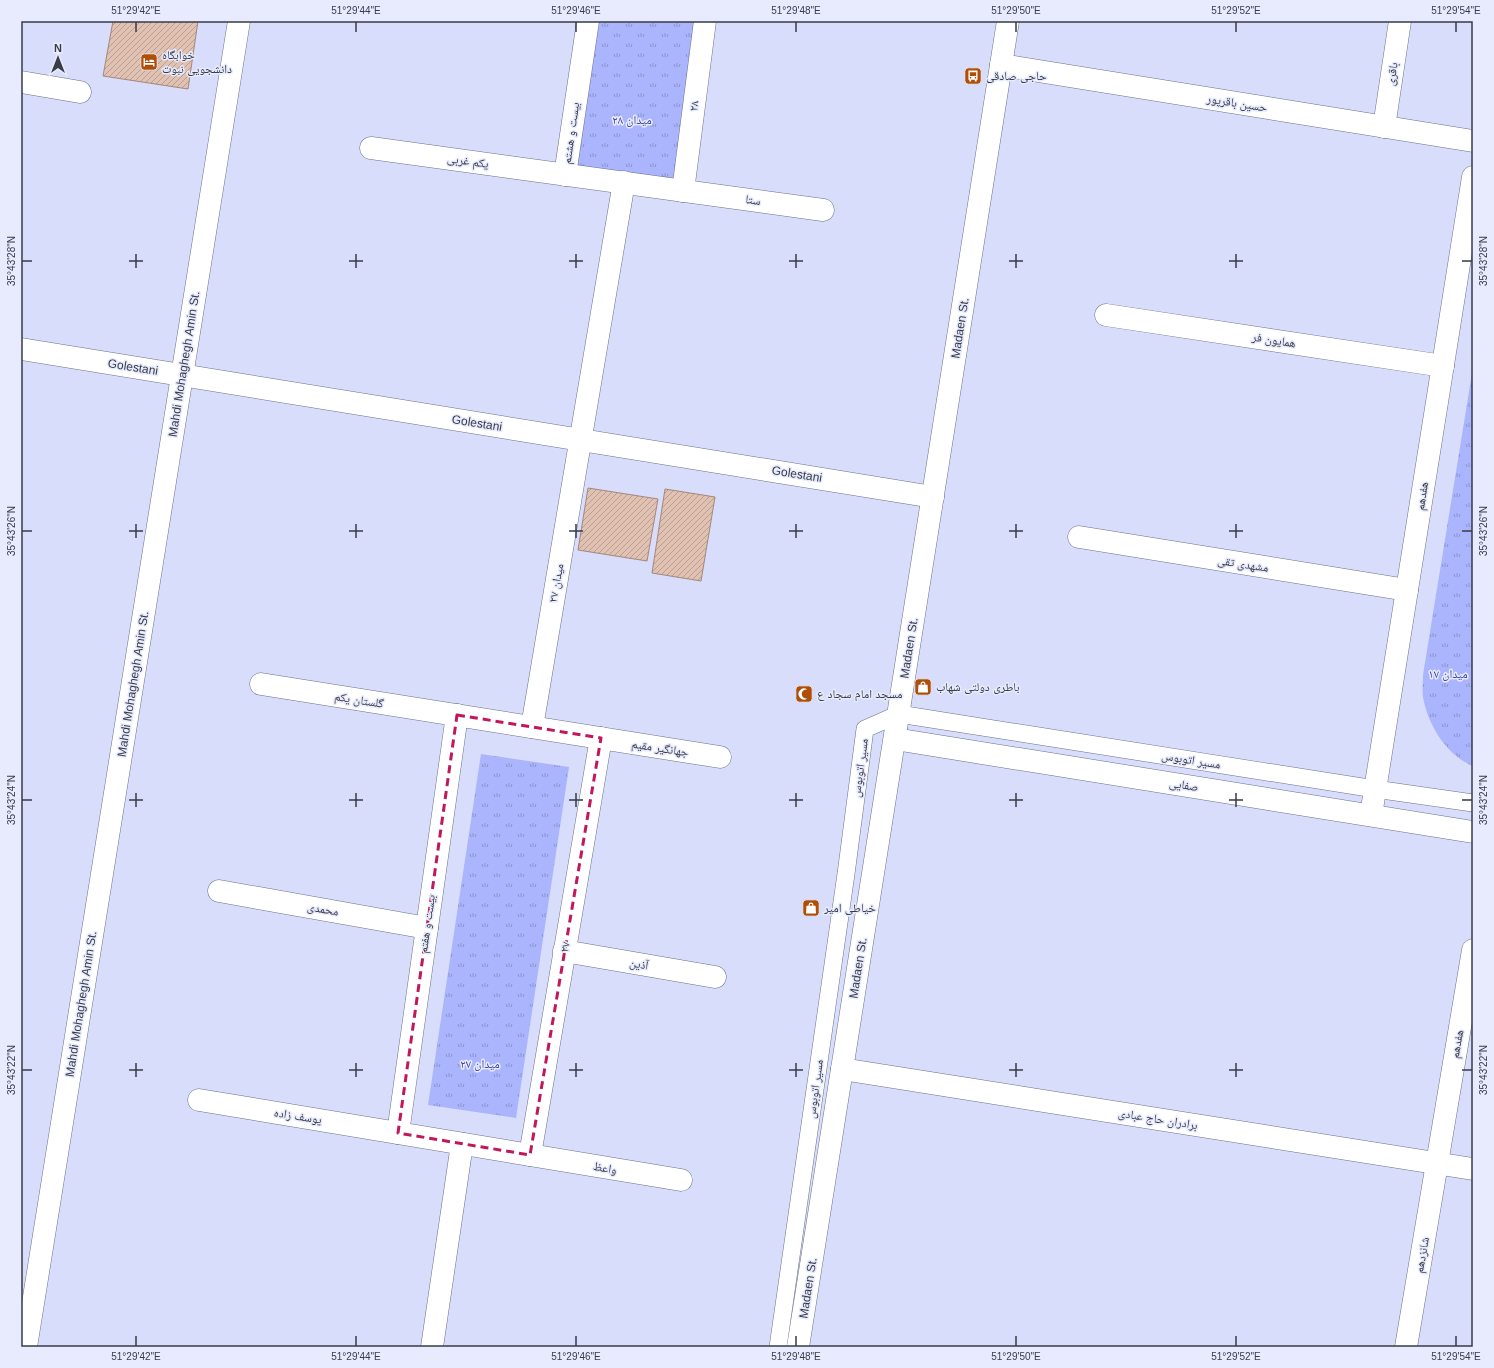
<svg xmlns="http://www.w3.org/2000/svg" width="1494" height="1368" viewBox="0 0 1494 1368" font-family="Arial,'Noto Naskh Arabic',sans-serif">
  <defs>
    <pattern id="park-tufts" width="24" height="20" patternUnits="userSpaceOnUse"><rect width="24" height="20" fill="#aab5fe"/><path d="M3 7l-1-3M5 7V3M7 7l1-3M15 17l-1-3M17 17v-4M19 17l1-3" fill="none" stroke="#8b94cf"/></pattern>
    <pattern id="building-hatch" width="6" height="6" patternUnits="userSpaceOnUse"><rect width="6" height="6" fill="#e0c1b2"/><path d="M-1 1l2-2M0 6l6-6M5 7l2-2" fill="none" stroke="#b79e93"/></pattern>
  </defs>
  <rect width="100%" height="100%" fill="#d7ddfa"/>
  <g fill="url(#park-tufts)">
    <polygon points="593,21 698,21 676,183 572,168"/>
    <path d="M1473 367V766C1446 755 1428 725 1423 697 1422 690 1423 682 1423 675Z"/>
    <polygon points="481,754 569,767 516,1118 428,1105"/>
  </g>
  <g fill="url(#building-hatch)" stroke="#a48779">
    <polygon points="113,21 198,21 188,89 103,76"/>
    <polygon points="588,488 658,499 647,561 578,550"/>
    <polygon points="665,489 715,497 701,581 652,573"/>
  </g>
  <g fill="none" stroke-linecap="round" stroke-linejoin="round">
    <defs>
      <polyline id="service" points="778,1347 846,874 865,729 899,714 1375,789 1473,803"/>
      <g id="minor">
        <polyline points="1001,65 1473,141"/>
        <polyline points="21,82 80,92"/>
        <polyline points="1384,127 1400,21"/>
        <polyline points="371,148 823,210"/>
        <polyline points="565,175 588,21"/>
        <polyline points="683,191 705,21"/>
        <polyline points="1106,315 1443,366"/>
        <polyline points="21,349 933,497"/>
        <polyline points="1079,537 1407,590"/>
        <polyline points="261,684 720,757"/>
        <polyline points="532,727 624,182"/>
        <polyline points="895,739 1473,832"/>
        <polyline points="1371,815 1473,177"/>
        <polyline points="219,891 427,928"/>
        <polyline points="564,951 715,977"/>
        <polyline points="842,1069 1473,1169"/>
        <polyline points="199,1100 681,1180"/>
        <polyline points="398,1133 457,715"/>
        <polyline points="530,1155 601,738"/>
        <polyline points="26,1347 239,21"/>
        <polyline points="432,1347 462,1144"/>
        <polyline points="1406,1347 1473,950"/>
      </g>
      <polyline id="secondary" points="798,1347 1008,21"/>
    </defs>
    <use href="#service" stroke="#6c718b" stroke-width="18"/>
    <use href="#minor" stroke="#6c718b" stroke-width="23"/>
    <use href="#secondary" stroke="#6c718b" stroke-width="23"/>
    <use href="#service" stroke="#fff" stroke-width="17"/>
    <use href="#minor" stroke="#fff" stroke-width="22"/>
    <use href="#secondary" stroke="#fff" stroke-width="22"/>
  </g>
  <path fill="none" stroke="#c2185b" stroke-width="3" stroke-dasharray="8 5" stroke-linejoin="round" d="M457 715 601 738 530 1155 398 1133Z"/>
  <path fill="none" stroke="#393b47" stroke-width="1.5" d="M136 22V32M356 22V32M576 22V32M796 22V32M1016 22V32M1236 22V32M1456 22V32M136 254V268M356 254V268M576 254V268M796 254V268M1016 254V268M1236 254V268M22 261H32M129 261H143M349 261H363M569 261H583M789 261H803M1009 261H1023M1229 261H1243M1462 261H1472M136 524V538M356 524V538M576 524V538M796 524V538M1016 524V538M1236 524V538M22 531H32M129 531H143M349 531H363M569 531H583M789 531H803M1009 531H1023M1229 531H1243M1462 531H1472M136 793V807M356 793V807M576 793V807M796 793V807M1016 793V807M1236 793V807M22 800H32M129 800H143M349 800H363M569 800H583M789 800H803M1009 800H1023M1229 800H1243M1462 800H1472M136 1063V1077M356 1063V1077M576 1063V1077M796 1063V1077M1016 1063V1077M1236 1063V1077M22 1070H32M129 1070H143M349 1070H363M569 1070H583M789 1070H803M1009 1070H1023M1229 1070H1243M1462 1070H1472M136 1336V1346M356 1336V1346M576 1336V1346M796 1336V1346M1016 1336V1346M1236 1336V1346M1456 1336V1346"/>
  <defs>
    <symbol id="hotel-square" viewBox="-11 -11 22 22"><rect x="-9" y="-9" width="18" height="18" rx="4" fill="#af4e07" stroke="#e7ebfd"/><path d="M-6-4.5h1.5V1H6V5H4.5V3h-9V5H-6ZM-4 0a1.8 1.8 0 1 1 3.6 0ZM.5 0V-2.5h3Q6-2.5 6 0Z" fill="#fff"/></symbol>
    <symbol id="bus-square" viewBox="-11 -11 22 22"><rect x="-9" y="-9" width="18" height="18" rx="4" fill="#af4e07" stroke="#e7ebfd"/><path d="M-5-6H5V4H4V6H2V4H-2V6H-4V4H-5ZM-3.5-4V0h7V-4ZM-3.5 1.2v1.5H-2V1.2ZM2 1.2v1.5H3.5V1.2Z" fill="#fff"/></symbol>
    <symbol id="shop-square" viewBox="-11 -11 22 22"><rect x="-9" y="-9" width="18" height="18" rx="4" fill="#af4e07" stroke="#e7ebfd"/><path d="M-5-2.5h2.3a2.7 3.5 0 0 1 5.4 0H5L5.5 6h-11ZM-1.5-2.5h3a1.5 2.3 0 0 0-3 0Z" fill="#fff"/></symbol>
    <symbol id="mosque-square" viewBox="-11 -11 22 22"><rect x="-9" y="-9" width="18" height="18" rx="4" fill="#af4e07" stroke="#e7ebfd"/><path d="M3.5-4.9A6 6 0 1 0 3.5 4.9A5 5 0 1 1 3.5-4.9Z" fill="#fff"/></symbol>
  </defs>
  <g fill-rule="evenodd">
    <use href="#hotel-square" x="139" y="52" width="20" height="20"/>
    <use href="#bus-square" x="963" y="66" width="20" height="20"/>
    <use href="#shop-square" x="913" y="677" width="20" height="20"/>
    <use href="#mosque-square" x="794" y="684" width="20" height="20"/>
    <use href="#shop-square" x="801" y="898" width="20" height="20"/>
  </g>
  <g text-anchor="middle" stroke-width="3" stroke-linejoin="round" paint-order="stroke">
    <g font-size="12" fill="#393b47" stroke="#e7ebfd" text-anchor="start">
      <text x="162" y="59">خوابگاه<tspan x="162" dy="14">دانشجویی نبوت</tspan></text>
      <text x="986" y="80">حاجی صادقی</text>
      <text x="936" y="691">باطری دولتی شهاب</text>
      <text x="817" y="698">مسجد امام سجاد ع</text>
      <text x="824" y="912">خیاطی امیر</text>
    </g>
    <g font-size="12" fill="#393b47" stroke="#e7ebfd">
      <text transform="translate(1392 74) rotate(-81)" y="4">باقری</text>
      <text transform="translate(1237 103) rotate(9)" y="4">حسین باقرپور</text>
      <text transform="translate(694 106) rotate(-83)" y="4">۲۸</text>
      <text transform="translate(571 133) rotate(-82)" y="4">بیست و هشتم</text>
      <text transform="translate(468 161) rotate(8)" y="4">یکم غربی</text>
      <text transform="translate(753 200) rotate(8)" y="4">ستا</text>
      <text transform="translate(960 328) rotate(-81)" y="4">Madaen St.</text>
      <text transform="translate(1274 340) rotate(9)" y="4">همایون فر</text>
      <text transform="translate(184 364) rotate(-81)" y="4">Mahdi Mohaghegh Amin St.</text>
      <text transform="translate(133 367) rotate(9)" y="4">Golestani</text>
      <text transform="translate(477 423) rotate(9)" y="4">Golestani</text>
      <text transform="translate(797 474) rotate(9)" y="4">Golestani</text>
      <text transform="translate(1422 496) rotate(-81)" y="4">هفدهم</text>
      <text transform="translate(1243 564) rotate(9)" y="4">مشهدی تقی</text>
      <text transform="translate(556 583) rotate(-80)" y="4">میدان ۲۷</text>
      <text transform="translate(909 648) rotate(-81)" y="4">Madaen St.</text>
      <text transform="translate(133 684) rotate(-81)" y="4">Mahdi Mohaghegh Amin St.</text>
      <text transform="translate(359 700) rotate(9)" y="4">گلستان یکم</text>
      <text transform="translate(660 748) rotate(9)" y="4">جهانگیر مقیم</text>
      <text transform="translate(1191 760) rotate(9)" y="4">مسیر اتوبوس</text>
      <text transform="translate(860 768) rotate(-82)" y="4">مسیر اتوبوس</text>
      <text transform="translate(1184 785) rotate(9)" y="4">صفایی</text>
      <text transform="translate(323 909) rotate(10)" y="4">محمدی</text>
      <text transform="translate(427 924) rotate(-82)" y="4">بیست و هفتم</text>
      <text transform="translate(565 947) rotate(-80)" y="4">۲۷</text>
      <text transform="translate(639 964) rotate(10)" y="4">آذین</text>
      <text transform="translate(858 968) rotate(-81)" y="4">Madaen St.</text>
      <text transform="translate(81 1004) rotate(-81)" y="4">Mahdi Mohaghegh Amin St.</text>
      <text transform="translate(1457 1044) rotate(-80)" y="4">هفدهم</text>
      <text transform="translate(815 1089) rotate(-82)" y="4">مسیر اتوبوس</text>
      <text transform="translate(298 1116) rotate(9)" y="4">یوسف زاده</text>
      <text transform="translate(1158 1119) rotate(9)" y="4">برادران حاج عبادی</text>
      <text transform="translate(605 1168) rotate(10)" y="4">واعظ</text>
      <text transform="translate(1422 1255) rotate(-80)" y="4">شانزدهم</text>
      <text transform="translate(808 1288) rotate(-81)" y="4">Madaen St.</text>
    </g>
    <g font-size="12" fill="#4445aa" stroke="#e7ebfd">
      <text x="632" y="124">میدان ۲۸</text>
      <text x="1448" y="678">میدان ۱۷</text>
      <text x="480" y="1068">میدان ۲۷</text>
    </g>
  </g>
  <rect width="1494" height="1368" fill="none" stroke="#e7ebfd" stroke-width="44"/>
  <g transform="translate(58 58)" stroke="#e7ebfd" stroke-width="3" paint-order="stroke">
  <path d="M0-3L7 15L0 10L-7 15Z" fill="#393b47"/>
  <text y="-6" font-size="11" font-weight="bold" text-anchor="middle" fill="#393b47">N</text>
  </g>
  <rect x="22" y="22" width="1450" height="1324" fill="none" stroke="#393b47" stroke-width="1.5"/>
  <g font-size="10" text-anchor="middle" fill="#393b47">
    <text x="136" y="14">51°29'42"E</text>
    <text x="356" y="14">51°29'44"E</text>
    <text x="576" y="14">51°29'46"E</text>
    <text x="796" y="14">51°29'48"E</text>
    <text x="1016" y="14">51°29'50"E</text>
    <text x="1236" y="14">51°29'52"E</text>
    <text x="1456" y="14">51°29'54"E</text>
    <text transform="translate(11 261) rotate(-90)" y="4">35°43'28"N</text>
    <text transform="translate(1483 261) rotate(-90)" y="4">35°43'28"N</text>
    <text transform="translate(11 531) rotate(-90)" y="4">35°43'26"N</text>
    <text transform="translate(1483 531) rotate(-90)" y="4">35°43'26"N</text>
    <text transform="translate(11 800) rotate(-90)" y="4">35°43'24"N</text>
    <text transform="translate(1483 800) rotate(-90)" y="4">35°43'24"N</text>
    <text transform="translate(11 1070) rotate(-90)" y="4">35°43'22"N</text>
    <text transform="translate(1483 1070) rotate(-90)" y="4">35°43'22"N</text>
    <text x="136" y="1360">51°29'42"E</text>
    <text x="356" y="1360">51°29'44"E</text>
    <text x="576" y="1360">51°29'46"E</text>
    <text x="796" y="1360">51°29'48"E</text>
    <text x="1016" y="1360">51°29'50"E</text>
    <text x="1236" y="1360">51°29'52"E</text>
    <text x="1456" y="1360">51°29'54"E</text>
  </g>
</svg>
